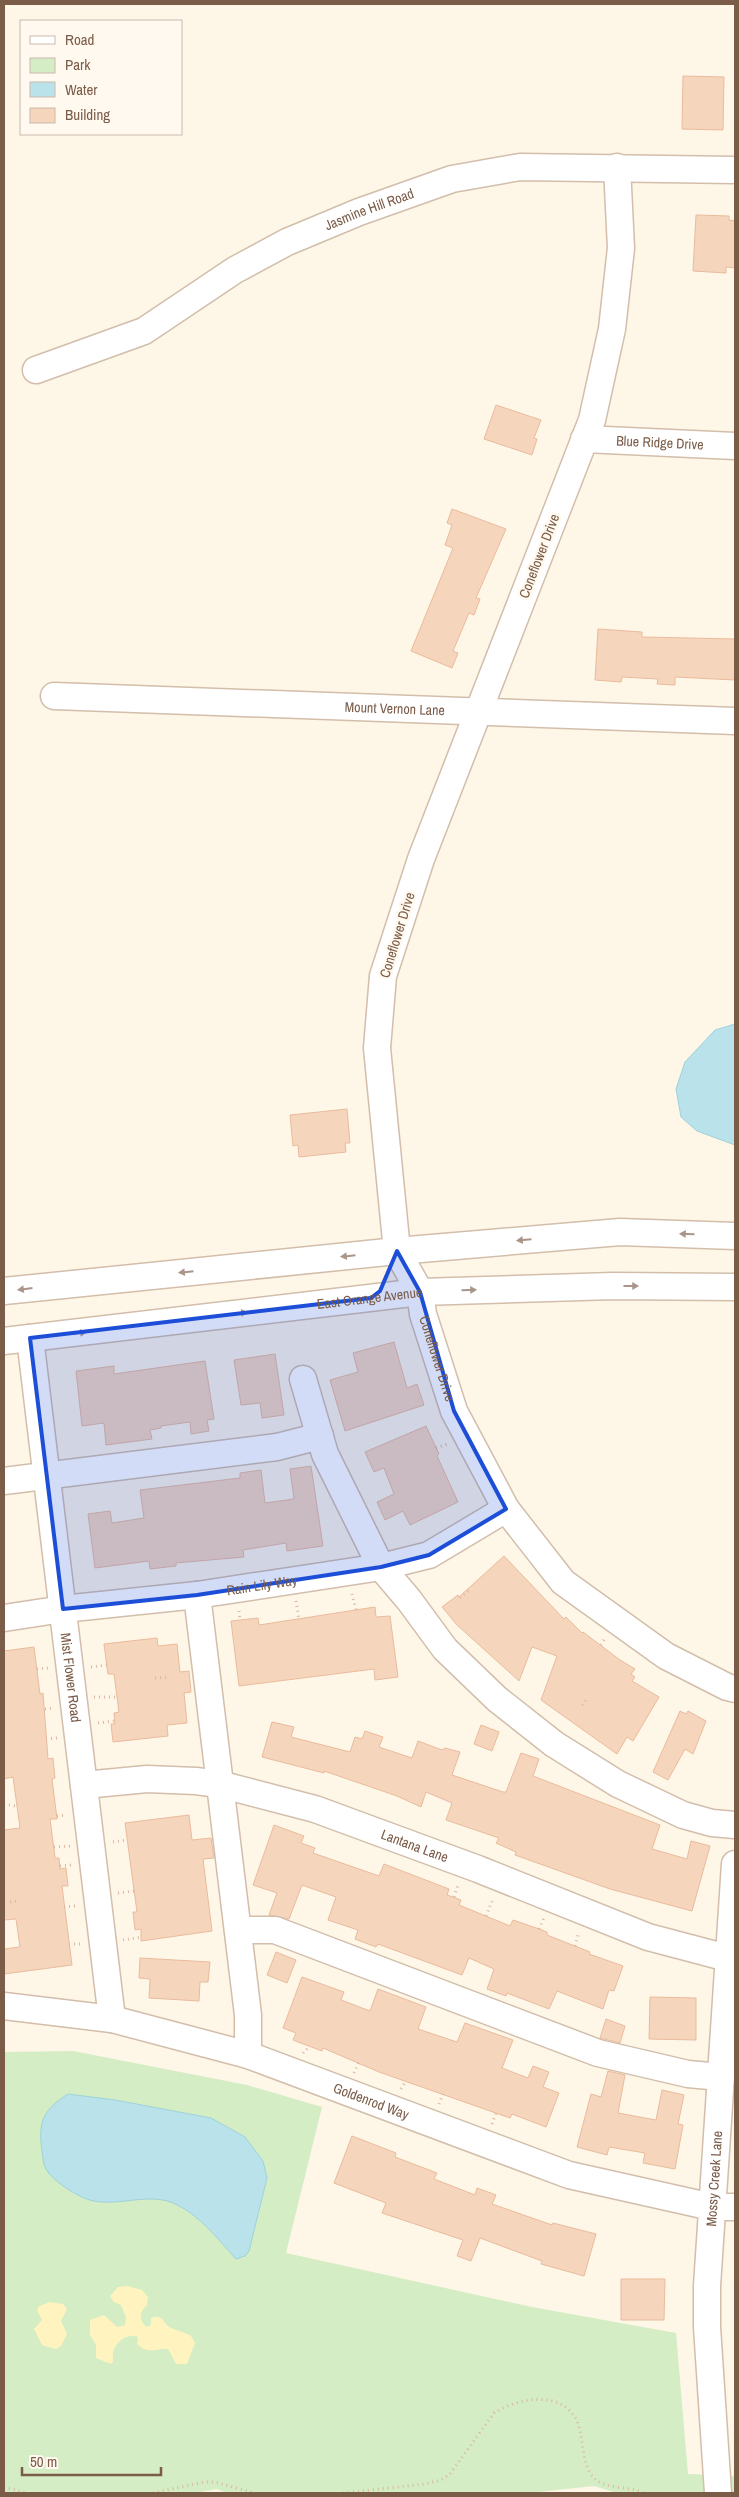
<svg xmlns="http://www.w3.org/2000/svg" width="739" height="2497" viewBox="0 0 739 2497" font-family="'Archivo Narrow',sans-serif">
  <rect width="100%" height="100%" fill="#fef6e7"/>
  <polygon fill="#d4edc4" points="73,2051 247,2085 322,2107 286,2253 532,2307 676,2333 688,2474 735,2476 735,2493 617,2493 594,2486 529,2493 226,2493 217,2489 194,2493 4,2493 4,2052"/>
  <g fill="#fff3c0">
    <path d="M127 2286 142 2290 148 2297 147 2305C139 2312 139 2319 146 2327L151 2325V2318C163 2313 163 2324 171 2328 178 2331 184 2332 191 2336L195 2343 187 2364H176L168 2349C155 2348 148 2355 137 2344L138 2337C127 2333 115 2342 113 2353 112 2359 115 2360 111 2364L96 2358V2345L90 2335V2320L104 2315 117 2327 125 2325 126 2317 121 2305 114 2302 110 2296 118 2287Z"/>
    <polygon points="50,2302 63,2304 67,2309 61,2321 67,2334 61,2346 56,2349 42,2345 34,2329 42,2320 37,2310 39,2306"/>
  </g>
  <g fill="#bae2ea" stroke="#9fd1dc">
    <polygon points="735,1024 735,1145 697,1131 681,1117 676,1089 685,1062 715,1030"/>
    <path d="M68 2094 115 2100 211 2118 245 2137 263 2161 267 2178 249 2251 245 2256 236 2259C218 2239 199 2214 173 2203 145 2191 110 2211 82 2197 70 2191 53 2181 46 2169 43 2164 43 2156 42 2151 38 2121 43 2110 68 2094Z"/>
  </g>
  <g fill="#f6d5bd" stroke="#eabb9c">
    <polygon points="683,76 724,77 723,130 682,129"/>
    <polygon points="696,215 729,216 729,220 735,221 735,268 726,267 726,273 693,271"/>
    <polygon points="496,405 541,420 534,438 537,439 532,455 484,439"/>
    <polygon points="452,509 506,529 476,598 480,599 474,615 469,613 453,651 458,653 452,668 411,651 453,548 445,545 452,525 447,523"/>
    <polygon points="598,629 642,632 642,637 735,639 735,680 675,677 675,685 657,684 658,679 622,677 621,682 595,680"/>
    <polygon points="347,1109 350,1143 345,1143 346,1152 299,1157 298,1145 293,1146 290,1115"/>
    <polygon points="394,1342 407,1388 417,1384 424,1405 345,1431 330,1380 358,1372 353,1353"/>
    <polygon points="275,1354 284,1415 262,1418 260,1403 241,1405 234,1360"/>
    <polygon points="205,1361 214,1419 207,1420 209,1431 191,1434 190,1422 161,1426 161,1428 150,1430 152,1439 106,1445 104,1423 82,1426 76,1371 114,1366 114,1374"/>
    <polygon points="426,1426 439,1454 437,1456 458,1502 410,1525 403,1511 385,1520 377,1502 394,1494 384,1468 374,1472 365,1452"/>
    <polygon points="311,1466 323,1546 287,1551 286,1543 243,1550 244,1557 176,1563 176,1566 150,1569 149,1561 95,1568 88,1514 110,1511 112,1523 144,1518 140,1490 240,1478 240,1473 261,1470 265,1503 294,1499 290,1469"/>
    <polygon points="504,1556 564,1619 566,1617 582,1633 583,1632 620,1660 635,1669 631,1674 635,1677 632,1681 659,1697 633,1741 627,1737 617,1754 541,1700 557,1656 532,1647 519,1681 457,1625 442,1607 458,1595 459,1597"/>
    <polygon points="375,1607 376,1617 390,1616 398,1677 375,1680 374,1669 239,1686 231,1621 258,1618 259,1625"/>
    <polygon points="157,1638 158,1646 177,1644 180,1672 189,1671 191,1692 184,1693 187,1723 167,1725 168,1736 113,1742 111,1724 115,1724 114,1713 119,1712 114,1674 108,1674 104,1644"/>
    <polygon points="34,1647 40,1694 43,1693 48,1759 53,1758 55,1778 52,1779 57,1819 50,1819 55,1858 59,1858 60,1869 66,1868 68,1886 62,1886 72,1965 4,1974 4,1949 20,1947 16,1919 4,1920 4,1830 20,1828 13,1777 4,1779 4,1651"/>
    <polygon points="680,1711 686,1714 688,1711 706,1721 693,1754 685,1749 668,1780 653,1772"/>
    <polygon points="272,1722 294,1727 291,1737 350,1752 355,1737 362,1739 365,1731 383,1737 379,1747 412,1758 418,1741 442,1750 445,1748 460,1752 452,1775 503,1792 506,1792 521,1753 539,1759 533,1776 660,1825 652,1849 687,1859 691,1841 710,1846 692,1911 610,1889 515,1855 516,1852 496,1843 499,1838 446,1820 452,1803 426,1792 421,1807 397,1796 324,1771 324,1773 262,1757"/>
    <polygon points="481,1725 499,1732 492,1751 474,1744"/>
    <polygon points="189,1815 192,1840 211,1838 214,1858 203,1859 212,1931 141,1941 141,1929 135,1930 133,1912 137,1912 125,1823"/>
    <polygon points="274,1825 304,1836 301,1843 315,1848 313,1853 379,1876 384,1864 449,1889 447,1895 461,1900 459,1905 510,1926 513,1920 539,1929 547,1932 547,1935 590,1952 589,1954 623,1966 614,1991 609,1990 603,2009 557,1991 549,2009 507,1993 506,1996 487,1989 494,1969 469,1958 462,1975 378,1944 376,1947 355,1939 358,1930 328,1920 336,1897 302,1885 289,1919 269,1915 277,1893 253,1885"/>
    <polygon points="276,1952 296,1960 287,1983 267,1975"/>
    <polygon points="140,1958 210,1962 208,1982 200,1982 199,2001 149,1998 150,1979 139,1978"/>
    <polygon points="302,1977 344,1992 341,2000 370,2011 378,1989 426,2007 418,2029 457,2042 465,2023 513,2040 502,2068 528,2078 533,2066 549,2072 543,2087 559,2093 546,2127 512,2114 510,2118 379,2072 323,2048 322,2051 293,2040 296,2033 283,2028"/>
    <polygon points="650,1997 696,1998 696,2040 649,2039"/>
    <polygon points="606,2019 625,2026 620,2043 600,2038"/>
    <polygon points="608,2071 625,2075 618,2113 656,2120 662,2090 684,2095 678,2124 683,2125 675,2169 643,2163 645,2153 609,2147 607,2155 577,2147 591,2094 601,2097"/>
    <polygon points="352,2136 396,2153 395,2157 437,2173 434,2179 475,2195 477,2188 496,2195 492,2204 552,2225 553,2223 596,2234 584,2276 541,2264 542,2261 480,2238 471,2261 457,2256 463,2240 382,2213 386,2203 334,2183"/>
    <polygon points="621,2279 665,2279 664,2320 621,2320"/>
  </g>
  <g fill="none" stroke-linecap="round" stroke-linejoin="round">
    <defs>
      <g id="minor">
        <path id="s1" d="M617 167 621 248 612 329 592 420 421 859 383 976 377 1048 397 1251 420 1292 423 1314 454 1411 506 1509 563 1582 666 1656 727 1687 735 1689"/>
        <path id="s2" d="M36 370 144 331 235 270 287 242 359 212 452 179 520 167 735 170"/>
        <path id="s3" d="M584 439 735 446"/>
        <path id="s4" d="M54 696 735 721"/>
        <polyline points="4,1291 397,1251 620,1232 735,1236"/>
        <path id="s5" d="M30 1338 112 2019"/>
        <path id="s6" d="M4 1341 420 1292 613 1286 735 1287"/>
        <polyline points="303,1379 325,1454 381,1567 409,1600 445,1649 497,1699 554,1744 618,1784 683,1815 712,1823 735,1825"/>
        <polyline points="4,1481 277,1447 320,1436"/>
        <polyline points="197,1595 248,2015 248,2055"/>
        <path id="s7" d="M4 1618 63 1609 197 1595 381 1567 429 1555 506 1509"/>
        <path id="s8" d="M84 1785 147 1779 196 1781 219 1784 315 1809 478 1869 648 1937 735 1960"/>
        <polyline points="238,1930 275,1930 598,2053 688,2074 721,2077"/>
        <path id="s9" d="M4 2006 112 2019 248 2055 569 2175 712 2207H735"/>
        <path id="s10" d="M718 2493 707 2327V2286L735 1864"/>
      </g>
    </defs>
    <use href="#minor" stroke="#d2beab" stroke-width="29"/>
    <g stroke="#dbb89f" stroke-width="3" stroke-dasharray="1 4" stroke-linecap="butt">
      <polyline points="436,1448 448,1444"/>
      <polyline points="352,1594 356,1610"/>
      <polyline points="460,1598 469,1590"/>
      <polyline points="296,1601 299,1619"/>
      <polyline points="239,1611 240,1620"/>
      <polyline points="601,1645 605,1638"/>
      <polyline points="91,1667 107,1665"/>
      <polyline points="37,1669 49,1668"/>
      <polyline points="155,1678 170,1677"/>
      <polyline points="94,1697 116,1697"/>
      <polyline points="582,1705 587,1699"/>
      <polyline points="45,1709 53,1708"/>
      <polyline points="98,1723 115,1721"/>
      <polyline points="46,1739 57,1738"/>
      <polyline points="4,1804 15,1806"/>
      <polyline points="57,1816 66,1815"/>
      <polyline points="113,1842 127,1840"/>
      <polyline points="54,1847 70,1846"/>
      <polyline points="60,1866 72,1865"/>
      <polyline points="118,1893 134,1891"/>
      <polyline points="454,1897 458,1885"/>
      <polyline points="10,1902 17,1901"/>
      <polyline points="64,1907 76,1906"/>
      <polyline points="486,1916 493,1899"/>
      <polyline points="539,1929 544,1918"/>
      <polyline points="123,1940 142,1937"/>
      <polyline points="69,1944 81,1944"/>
      <polyline points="575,1946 579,1932"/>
      <polyline points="303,2053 310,2046"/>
      <polyline points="354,2073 359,2062"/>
      <polyline points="401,2089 406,2081"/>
      <polyline points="439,2104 443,2094"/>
      <polyline points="492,2124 496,2113"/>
      <polyline points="4,2487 27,2493"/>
      <polyline points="153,2493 204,2482 215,2482 254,2493"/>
      <path d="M343 2493 425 2484 441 2480 450 2474 494 2413C518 2398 561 2389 577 2421 584 2437 581 2459 591 2474 601 2491 628 2485 644 2493"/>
    </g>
    <use href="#minor" stroke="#fff" stroke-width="26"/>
  </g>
  <defs><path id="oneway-solid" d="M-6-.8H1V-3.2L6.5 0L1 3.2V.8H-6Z" transform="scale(1.25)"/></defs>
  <g fill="#a99589">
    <use href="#oneway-solid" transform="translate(687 1234) rotate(-178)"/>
    <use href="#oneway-solid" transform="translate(524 1240) rotate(175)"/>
    <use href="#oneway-solid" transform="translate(348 1256) rotate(174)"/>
    <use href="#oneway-solid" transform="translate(186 1272) rotate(174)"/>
    <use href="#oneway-solid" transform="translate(631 1286)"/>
    <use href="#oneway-solid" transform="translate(25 1289) rotate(173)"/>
    <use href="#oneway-solid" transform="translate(469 1290) rotate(-2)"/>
    <use href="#oneway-solid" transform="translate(240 1313) rotate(-7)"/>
    <use href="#oneway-solid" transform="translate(79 1333) rotate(-7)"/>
  </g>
  <path fill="#1d4ed8" fill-opacity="0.2" stroke="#1d4ed8" stroke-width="4" stroke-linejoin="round" d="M397 1251 420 1292 454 1411 506 1509 429 1555 381 1567 197 1595 63 1609 30 1338 371 1298 380 1291Z"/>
  <g text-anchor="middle" stroke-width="5" stroke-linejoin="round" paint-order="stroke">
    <g font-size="14" fill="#7b5c49" stroke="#fff9ef">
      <text dy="5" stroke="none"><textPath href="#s2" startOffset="372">Jasmine Hill Road</textPath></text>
      <text dy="5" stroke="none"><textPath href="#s3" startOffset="76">Blue Ridge Drive</textPath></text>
      <text transform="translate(539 556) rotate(-69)" y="5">Coneflower Drive</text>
      <text dy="5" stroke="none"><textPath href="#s4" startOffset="341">Mount Vernon Lane</textPath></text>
      <text transform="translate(397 935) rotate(-73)" y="5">Coneflower Drive</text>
      <text dy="5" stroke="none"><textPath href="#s6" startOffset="368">East Orange Avenue</textPath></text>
      <text dy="5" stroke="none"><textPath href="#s1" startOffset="1242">Coneflower Drive</textPath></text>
      <text dy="5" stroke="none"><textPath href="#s7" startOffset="260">Rain Lily Way</textPath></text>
      <text dy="5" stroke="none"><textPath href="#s5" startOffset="342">Mist Flower Road</textPath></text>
      <text dy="5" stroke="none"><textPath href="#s8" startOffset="341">Lantana Lane</textPath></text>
      <text dy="5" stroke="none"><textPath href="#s9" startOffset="381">Goldenrod Way</textPath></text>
      <text dy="5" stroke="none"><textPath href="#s10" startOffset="315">Mossy Creek Lane</textPath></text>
    </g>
  </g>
  <rect width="739" height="2497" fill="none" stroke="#7b5c49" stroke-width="10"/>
  <rect x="20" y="20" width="162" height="115" fill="#fff9ef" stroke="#cabaad"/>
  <rect x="30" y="36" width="25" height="8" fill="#ffffff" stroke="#cabaad"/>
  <text x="65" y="45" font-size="15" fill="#7b5c49">Road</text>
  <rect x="30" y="58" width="25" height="15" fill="#d4edc4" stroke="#cabaad"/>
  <text x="65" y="70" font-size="15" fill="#7b5c49">Park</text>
  <rect x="30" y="82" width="25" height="15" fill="#bae2ea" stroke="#cabaad"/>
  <text x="65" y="95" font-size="15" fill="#7b5c49">Water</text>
  <rect x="30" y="108" width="25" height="15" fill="#f6d5bd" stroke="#cabaad"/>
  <text x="65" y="120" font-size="15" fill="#7b5c49">Building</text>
  <path d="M22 2467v8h139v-8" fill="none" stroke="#7b5c49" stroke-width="2.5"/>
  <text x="30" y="2467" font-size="15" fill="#7b5c49" stroke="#fff9ef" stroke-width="4" paint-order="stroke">50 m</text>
</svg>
